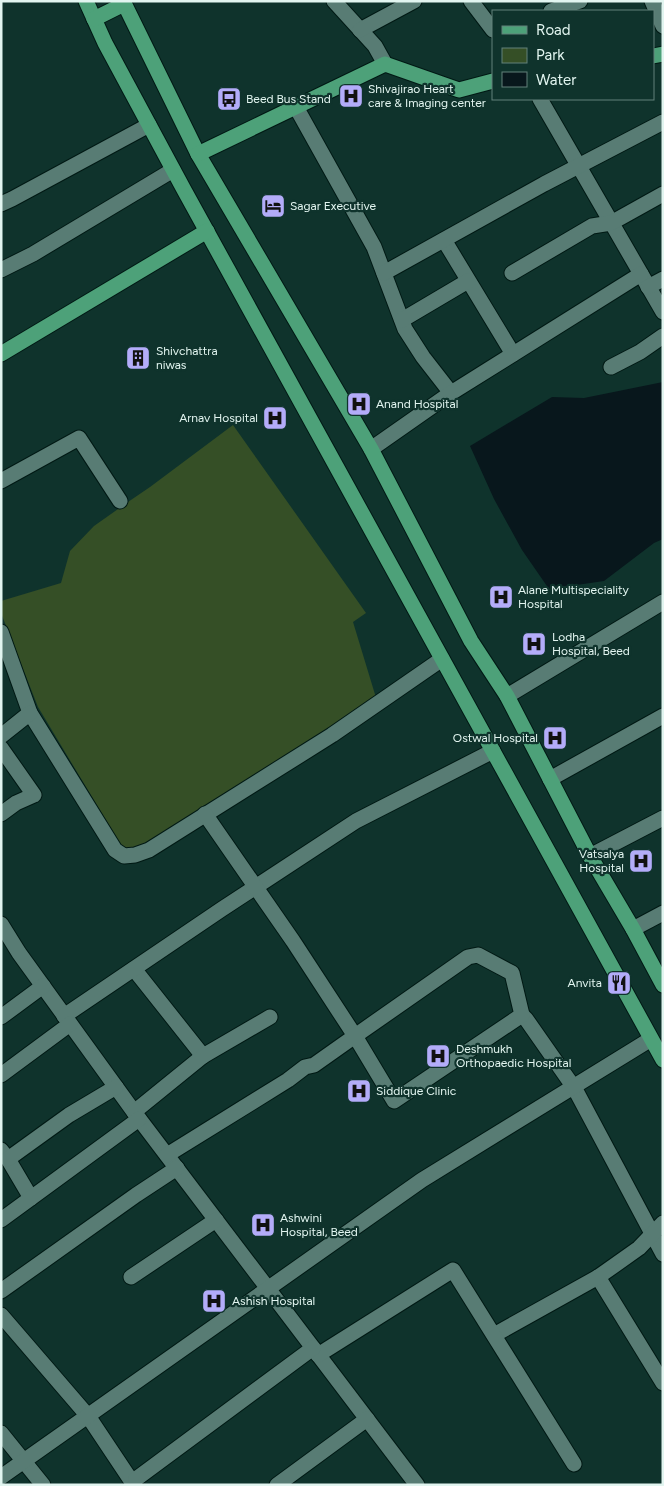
<svg xmlns="http://www.w3.org/2000/svg" width="664" height="1486" viewBox="0 0 664 1486" font-family="Figtree,sans-serif">
  <rect width="100%" height="100%" fill="#0f332c"/>
  <polygon fill="#354f26" points="233,425 366,613 353,622 377,701 132,852 122,847 38,707 1,613 1,601 61,583 70,551 94,526 128,502 150,487"/>
  <polygon fill="#08171c" points="663,382 663,539 654,543 604,581 549,589 522,550 494,499 470,446 552,397 584,398"/>
  <g fill="none" stroke-linecap="round" stroke-linejoin="round">
    <defs>
      <g id="minor">
        <polyline points="334,1 375,46 385,64"/>
        <polyline points="471,1 493,30"/>
        <polyline points="652,1 663,26"/>
        <polyline points="551,11 580,1"/>
        <polyline points="360,30 414,1"/>
        <polyline points="540,99 663,312"/>
        <polyline points="296,107 374,247 405,329 423,357 451,393"/>
        <polyline points="1,204 12,199 149,125"/>
        <polyline points="444,240 513,354"/>
        <polyline points="1,270 33,254 173,170"/>
        <polyline points="384,273 544,184 663,122"/>
        <polyline points="512,273 592,226 611,223 663,194"/>
        <polyline points="648,287 663,279"/>
        <polyline points="402,320 468,281"/>
        <polyline points="611,367 640,352 663,336"/>
        <polyline points="371,449 451,393 641,274"/>
        <polyline points="1,481 79,438 120,501"/>
        <polyline points="1,632 30,713 115,850 124,856 135,855 149,850 332,735 442,659"/>
        <polyline points="507,696 663,602"/>
        <polyline points="1,736 30,713"/>
        <polyline points="1,748 34,795 16,803 1,814"/>
        <polyline points="550,779 663,716"/>
        <polyline points="590,856 663,818"/>
        <polyline points="1,924 19,953 134,1112 417,1485"/>
        <polyline points="633,929 663,913"/>
        <polyline points="134,969 203,1056"/>
        <polyline points="522,1015 526,1019 575,1089 663,1254"/>
        <polyline points="64,1016 222,909 356,821 493,751"/>
        <polyline points="1,1017 43,986"/>
        <polyline points="1,1075 70,1024"/>
        <polyline points="134,1112 203,1056 270,1017"/>
        <polyline points="1,1150 8,1159 31,1198"/>
        <polyline points="167,1155 288,1080 305,1067 314,1065 355,1036 468,957 478,955 512,973 522,1015 394,1101 355,1036 293,941 205,814"/>
        <polyline points="8,1159 69,1115 116,1087"/>
        <polyline points="1,1220 139,1119"/>
        <polyline points="131,1277 216,1220"/>
        <polyline points="598,1277 663,1383"/>
        <polyline points="1,1291 136,1195 177,1168"/>
        <polyline points="1,1315 88,1416 134,1485"/>
        <polyline points="494,1335 598,1277 639,1248 663,1223"/>
        <polyline points="318,1355 453,1270 574,1464"/>
        <polyline points="1,1433 43,1485"/>
        <polyline points="1,1477 422,1180 651,1039"/>
        <polyline points="136,1479 313,1348"/>
        <polyline points="277,1485 367,1419"/>
      </g>
      <g id="major">
        <polyline points="86,1 105,43 183,188 663,1060"/>
        <polyline points="123,1 198,154 371,449 471,641 507,696 590,856 633,929 663,985"/>
        <polyline points="94,19 124,4"/>
        <polyline points="653,56 663,54"/>
        <polyline points="198,154 385,64 459,90 493,81"/>
        <polyline points="1,354 207,231"/>
      </g>
    </defs>
    <use href="#minor" stroke="#001914" stroke-width="17"/>
    <use href="#major" stroke="#001914" stroke-width="17"/>
    <use href="#minor" stroke="#587c74" stroke-width="15"/>
    <use href="#major" stroke="#4da179" stroke-width="15"/>
  </g>
  <defs>
    <symbol id="hospital-square" viewBox="-11 -11 22 22"><rect x="-9" y="-9" width="18" height="18" rx="4" fill="#b3acf9" stroke="#0f332c"/><path d="M-5-5h3v3.5h4V-5h3V5h-3V1.5h-4V5h-3Z" fill="#111"/></symbol>
    <symbol id="bus-square" viewBox="-11 -11 22 22"><rect x="-9" y="-9" width="18" height="18" rx="4" fill="#b3acf9" stroke="#0f332c"/><path d="M-5-6H5V4H4V6H2V4H-2V6H-4V4H-5ZM-3.5-4V0h7V-4ZM-3.5 1.2v1.5H-2V1.2ZM2 1.2v1.5H3.5V1.2Z" fill="#111"/></symbol>
    <symbol id="hotel-square" viewBox="-11 -11 22 22"><rect x="-9" y="-9" width="18" height="18" rx="4" fill="#b3acf9" stroke="#0f332c"/><path d="M-6-4.5h1.5V1H6V5H4.5V3h-9V5H-6ZM-4 0a1.8 1.8 0 1 1 3.6 0ZM.5 0V-2.5h3Q6-2.5 6 0Z" fill="#111"/></symbol>
    <symbol id="building-square" viewBox="-11 -11 22 22"><rect x="-9" y="-9" width="18" height="18" rx="4" fill="#b3acf9" stroke="#0f332c"/><path d="M-4-6H4V6H1V3H-1V6H-4ZM-2.5-4.3h1.7v1.8h-1.7ZM.8-4.3h1.7v1.8H.8ZM-2.5-1h1.7V.8h-1.7ZM.8-1h1.7V.8H.8Z" fill="#111"/></symbol>
    <symbol id="restaurant-square" viewBox="-11 -11 22 22"><rect x="-9" y="-9" width="18" height="18" rx="4" fill="#b3acf9" stroke="#0f332c"/><path d="M-5-6h1v4h1v-4h1v4h1v-4h1v5L-1.5 .5V6h-2V.5L-5-1ZM5-6V6H3V1.5H1.5Q1.5-4 5-6Z" fill="#111"/></symbol>
  </defs>
  <g fill-rule="evenodd">
    <use href="#hospital-square" x="337" y="82" width="28" height="28"/>
    <use href="#bus-square" x="215" y="85" width="28" height="28"/>
    <use href="#hotel-square" x="259" y="192" width="28" height="28"/>
    <use href="#building-square" x="124" y="344" width="28" height="28"/>
    <use href="#hospital-square" x="345" y="390" width="28" height="28"/>
    <use href="#hospital-square" x="261" y="404" width="28" height="28"/>
    <use href="#hospital-square" x="487" y="583" width="28" height="28"/>
    <use href="#hospital-square" x="520" y="630" width="28" height="28"/>
    <use href="#hospital-square" x="541" y="724" width="28" height="28"/>
    <use href="#hospital-square" x="627" y="847" width="28" height="28"/>
    <use href="#restaurant-square" x="605" y="969" width="28" height="28"/>
    <use href="#hospital-square" x="424" y="1042" width="28" height="28"/>
    <use href="#hospital-square" x="345" y="1077" width="28" height="28"/>
    <use href="#hospital-square" x="249" y="1211" width="28" height="28"/>
    <use href="#hospital-square" x="200" y="1287" width="28" height="28"/>
  </g>
  <g text-anchor="middle" stroke-width="4.5" stroke-linejoin="round" paint-order="stroke">
    <g font-size="12" fill="#e2f5f0" stroke="#0f332c" text-anchor="start">
      <text x="368" y="93">Shivajirao Heart<tspan x="368" dy="14">care &amp; Imaging center</tspan></text>
      <text x="246" y="103">Beed Bus Stand</text>
      <text x="290" y="210">Sagar Executive</text>
      <text x="156" y="355">Shivchattra<tspan x="156" dy="14">niwas</tspan></text>
      <text x="376" y="408">Anand Hospital</text>
      <text x="258" y="422" text-anchor="end">Arnav Hospital</text>
      <text x="518" y="594">Alane Multispeciality<tspan x="518" dy="14">Hospital</tspan></text>
      <text x="552" y="641">Lodha<tspan x="552" dy="14">Hospital, Beed</tspan></text>
      <text x="538" y="742" text-anchor="end">Ostwal Hospital</text>
      <text x="624" y="858" text-anchor="end">Vatsalya<tspan x="624" dy="14">Hospital</tspan></text>
      <text x="602" y="987" text-anchor="end">Anvita</text>
      <text x="456" y="1053">Deshmukh<tspan x="456" dy="14">Orthopaedic Hospital</tspan></text>
      <text x="376" y="1095">Siddique Clinic</text>
      <text x="280" y="1222">Ashwini<tspan x="280" dy="14">Hospital, Beed</tspan></text>
      <text x="232" y="1305">Ashish Hospital</text>
    </g>
  </g>
  <rect width="664" height="1486" fill="none" stroke="#e2f5f0" stroke-width="5"/>
  <rect x="492" y="10" width="162" height="90" fill="#0f332c" stroke="#63817a"/>
  <rect x="502" y="26" width="25" height="8" fill="#4da179" stroke="#63817a"/>
  <text x="536" y="35" font-size="15" fill="#e2f5f0">Road</text>
  <rect x="502" y="48" width="25" height="15" fill="#354f26" stroke="#63817a"/>
  <text x="536" y="60" font-size="15" fill="#e2f5f0">Park</text>
  <rect x="502" y="72" width="25" height="15" fill="#08171c" stroke="#63817a"/>
  <text x="536" y="85" font-size="15" fill="#e2f5f0">Water</text>
</svg>
